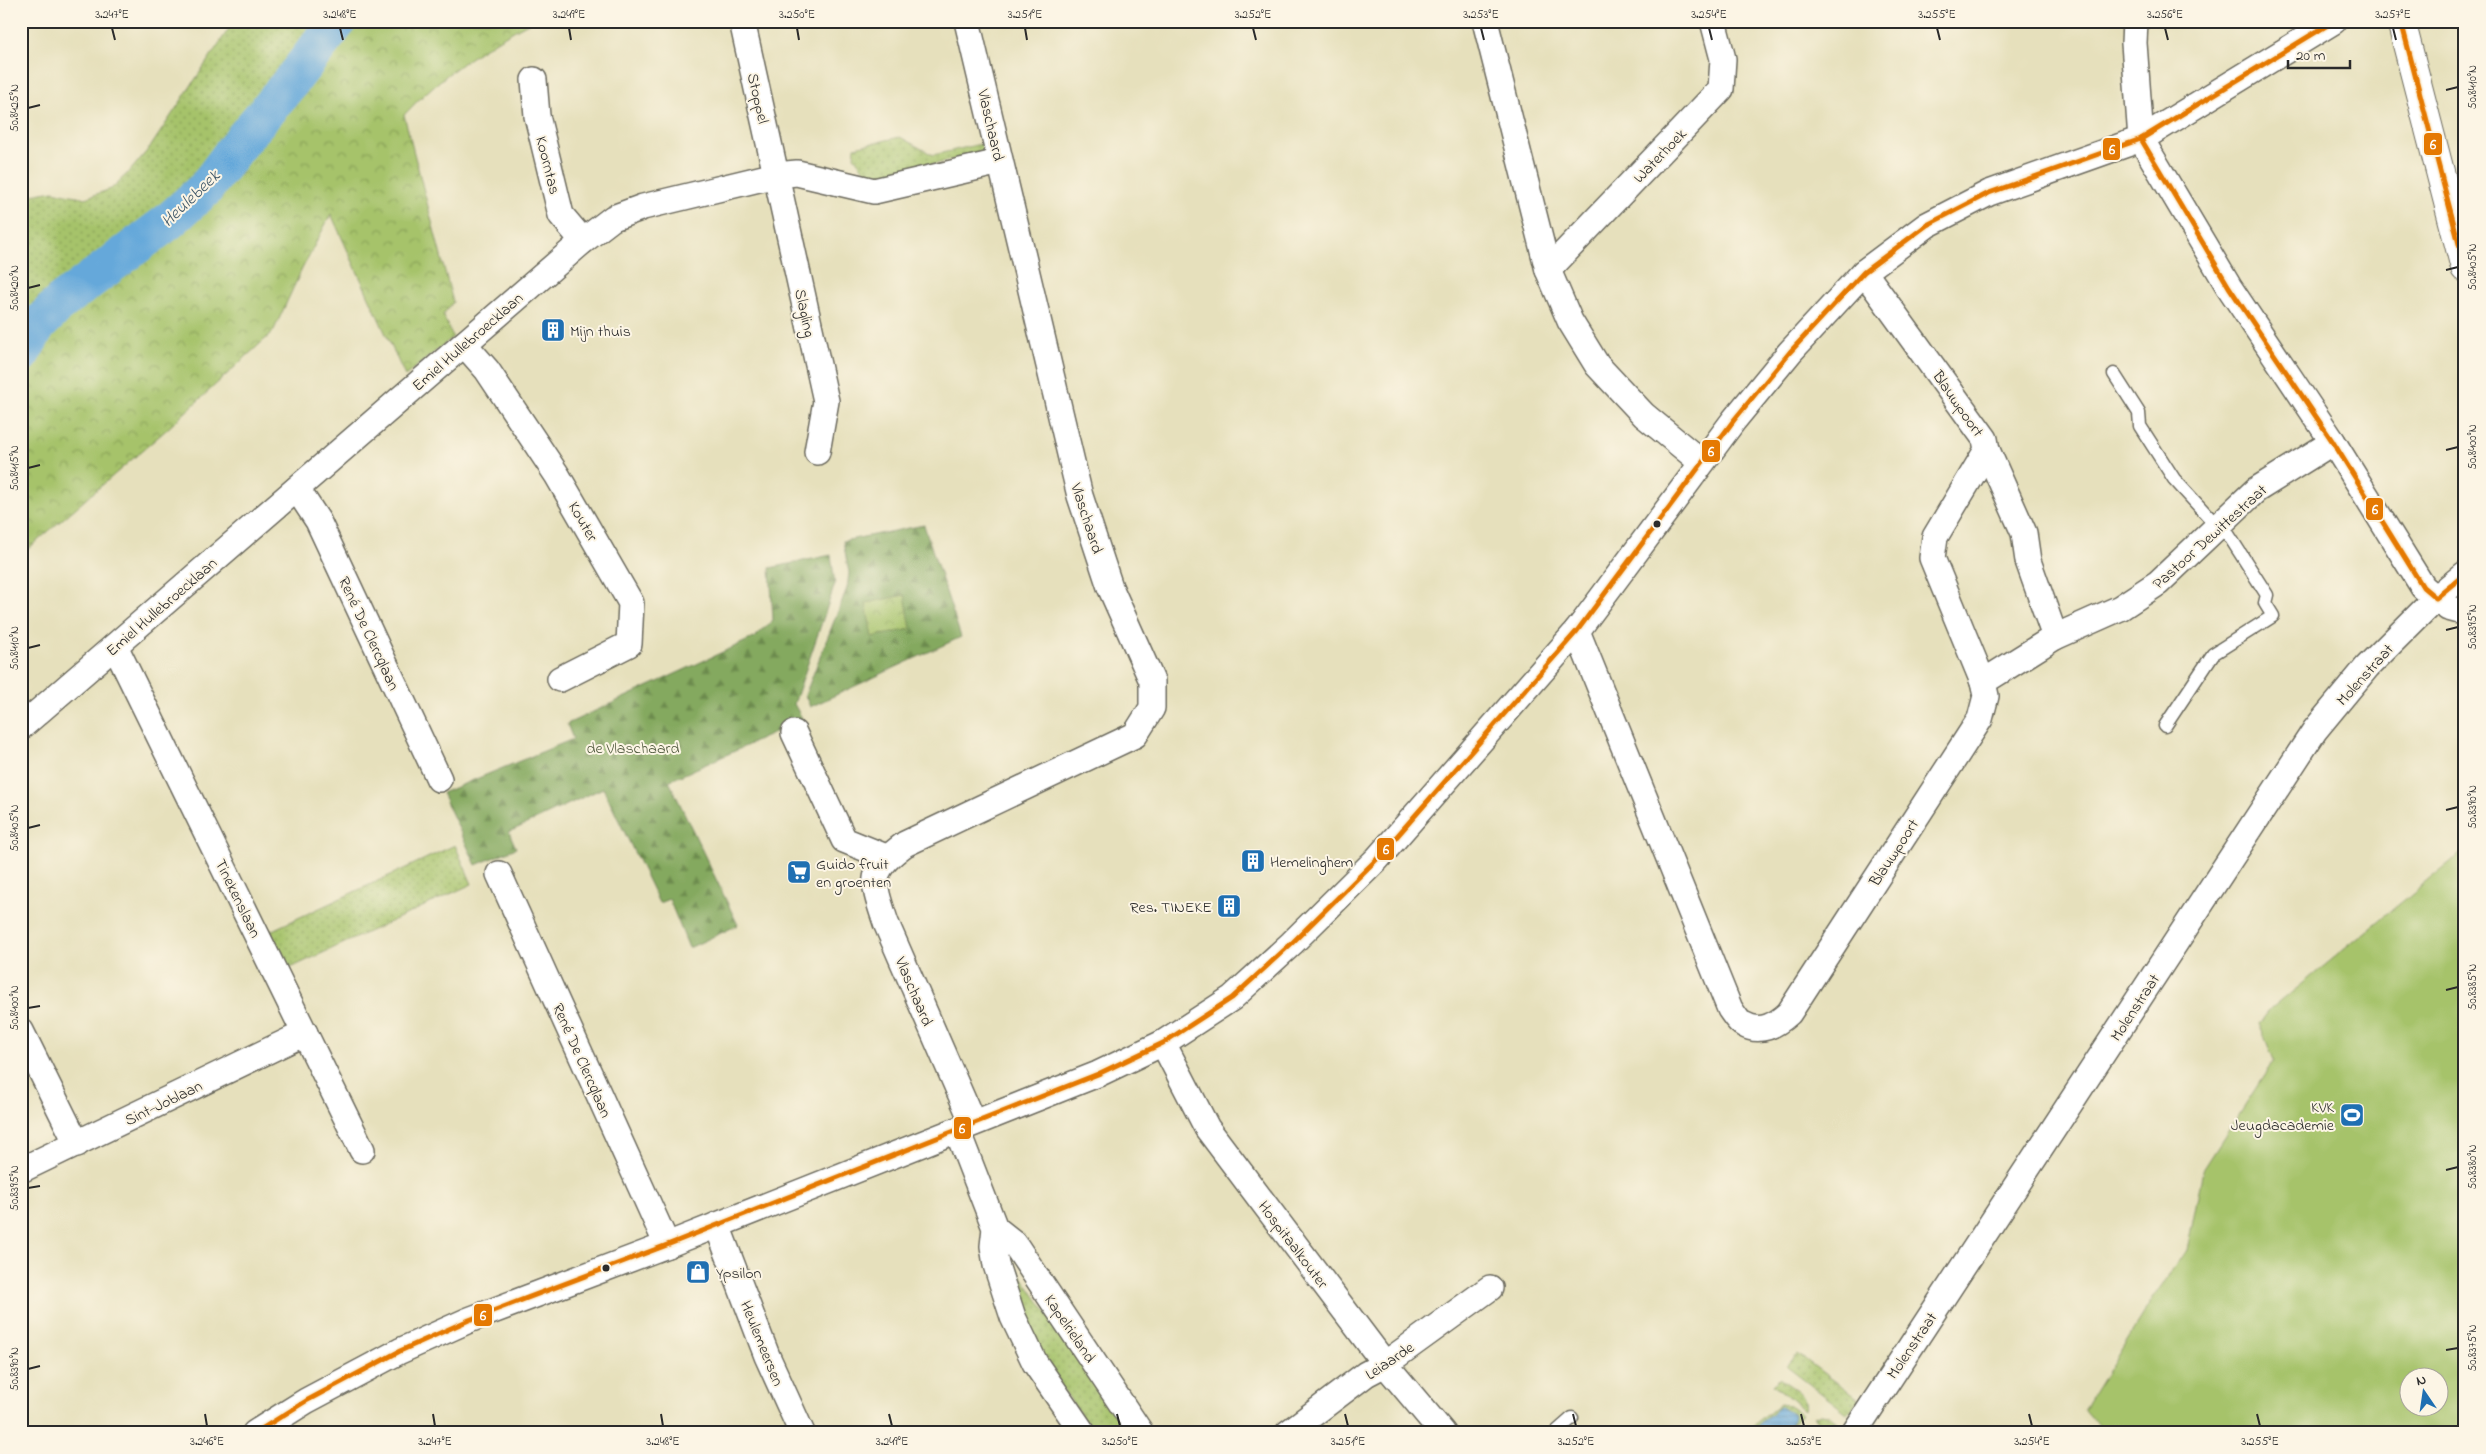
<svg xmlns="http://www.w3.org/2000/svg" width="2486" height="1454" viewBox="0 0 2486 1454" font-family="'Indie Flower',sans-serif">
  <defs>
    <pattern id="grass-dots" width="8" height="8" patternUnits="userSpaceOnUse" patternTransform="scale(1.25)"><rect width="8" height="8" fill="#a6c36a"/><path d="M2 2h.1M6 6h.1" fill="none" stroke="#879f57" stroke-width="1.8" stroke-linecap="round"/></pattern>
    <pattern id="forest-firs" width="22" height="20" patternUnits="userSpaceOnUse" patternTransform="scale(1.25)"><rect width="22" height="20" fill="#84a95e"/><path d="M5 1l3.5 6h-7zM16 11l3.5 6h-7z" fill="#6c8a4e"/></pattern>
    <pattern id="park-crowns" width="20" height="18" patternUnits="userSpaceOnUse" patternTransform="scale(1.25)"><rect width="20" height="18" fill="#a6c36a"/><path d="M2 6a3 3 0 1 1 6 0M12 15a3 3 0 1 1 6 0" fill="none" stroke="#879f57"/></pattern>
    <pattern id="water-rules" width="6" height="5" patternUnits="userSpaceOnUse" patternTransform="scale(1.25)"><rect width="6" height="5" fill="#65a8da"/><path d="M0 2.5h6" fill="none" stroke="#5389b1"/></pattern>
  </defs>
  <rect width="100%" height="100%" fill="#fcf5e5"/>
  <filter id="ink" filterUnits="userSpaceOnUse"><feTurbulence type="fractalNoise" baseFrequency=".02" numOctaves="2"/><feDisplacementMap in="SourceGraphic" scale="10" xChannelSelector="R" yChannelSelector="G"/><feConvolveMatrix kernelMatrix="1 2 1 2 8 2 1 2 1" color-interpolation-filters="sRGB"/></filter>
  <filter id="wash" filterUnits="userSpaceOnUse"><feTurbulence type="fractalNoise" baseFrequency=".0096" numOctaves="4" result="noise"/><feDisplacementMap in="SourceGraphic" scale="20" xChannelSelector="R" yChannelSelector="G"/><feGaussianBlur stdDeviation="1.12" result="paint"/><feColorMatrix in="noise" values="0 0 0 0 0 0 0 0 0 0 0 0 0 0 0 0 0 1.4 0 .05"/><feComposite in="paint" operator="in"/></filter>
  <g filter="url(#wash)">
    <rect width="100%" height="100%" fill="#e6e0bc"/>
    <g fill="url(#grass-dots)" stroke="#68774a">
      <polygon points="234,21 328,21 309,50 196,190 49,306 32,321 21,335 21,197 53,191 85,198 111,189 130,171 151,146"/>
      <polygon points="900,137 933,155 985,143 986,151 885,177 866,172 854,157 855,147"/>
      <polygon points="455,845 472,884 286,970 268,932"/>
      <polygon points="1003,1249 1129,1433 1093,1433 1038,1352"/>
      <polygon points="1798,1354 1859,1400 1847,1413 1787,1367"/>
      <path d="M1779 1378C1790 1386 1808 1394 1804 1410L1773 1384Z"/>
      <polygon points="1780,1403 1786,1404 1801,1414 1787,1433 1744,1433"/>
      <polygon points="1820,1414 1829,1415 1847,1432 1833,1433 1814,1417"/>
    </g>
    <g fill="url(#forest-firs)" stroke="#586a44">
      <polygon points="924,525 961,637 810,707 805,695 847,588 849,573 843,541"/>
      <polygon points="831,555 835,584 794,704 803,720 669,781 738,925 689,948 669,899 659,903 603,788 509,832 516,848 476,865 442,793 573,739 567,724 755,637 773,620 770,568"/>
    </g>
    <g fill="url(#park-crowns)" stroke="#68774a">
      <path d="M348 21H532C486 45 439 76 404 115L453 302 443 315 453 337 405 376 331 214 302 269 273 332 165 431 21 555V367L27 363 38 340 50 323 71 301 159 239 203 205Z"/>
      <polygon points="905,595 911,629 872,637 866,603"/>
    </g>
    <path fill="#a6c36a" stroke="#68774a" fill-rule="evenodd" d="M2465 850V1433H2104L2084 1410 2153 1298 2187 1250 2203 1170 2274 1060 2259 1024 2268 1012ZM2408 1376H2438V1406H2408Z"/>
    <polygon fill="url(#water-rules)" stroke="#486a82" points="1780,1406 1794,1415 1793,1420 1784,1433 1749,1433"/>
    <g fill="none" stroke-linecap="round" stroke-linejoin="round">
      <polyline stroke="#65a8da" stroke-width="38" points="21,354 38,325 61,302 168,222 205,189 237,146 293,79 338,21"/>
    </g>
  </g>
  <g filter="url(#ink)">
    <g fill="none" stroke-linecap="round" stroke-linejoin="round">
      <defs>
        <g id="service">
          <polyline points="2114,374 2139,413 2140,426 2174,479 2219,528 2228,534 2267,595 2265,603 2273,616 2213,654 2165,726"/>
          <polyline points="1555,1433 1572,1418"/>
        </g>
        <g id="minor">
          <polyline points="742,21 826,401 817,452"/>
          <path d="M967 21 1080 496 1110 587 1152 681V708L1135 735 905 844C867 872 872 881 886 923L973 1123"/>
          <polyline points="1485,21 1548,270 1570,321 1597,365 1644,415 1701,462"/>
          <polyline points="2135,21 2134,43 2141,139 2229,287 2333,442 2423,587 2448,608 2459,611 2465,610"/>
          <polyline points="534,80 537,116 561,215 583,241"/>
          <polyline points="1548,270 1721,89 1723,59 1713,21"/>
          <polyline points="464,344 487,370 557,475 631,603 629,644 560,679"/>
          <polyline points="297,489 318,521 439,779"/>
          <path d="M1577 631 1730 1009C1733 1013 1738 1022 1743 1024 1761 1035 1777 1024 1789 1013L1980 719 1986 696 1983 682 1932 558 1935 537 1987 450 1985 439 1864 272"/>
          <polyline points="2055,637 2120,608 2158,583 2256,490 2333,442"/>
          <polyline points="115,646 362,1150"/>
          <polyline points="1983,682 2055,637 2028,561 2024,533 1987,450"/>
          <polyline points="21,727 583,241 613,218 643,207 776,175 797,173 874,191 1000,162"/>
          <polyline points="794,733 844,840 886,857"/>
          <polyline points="499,874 667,1245"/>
          <polyline points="21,1031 77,1144"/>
          <polyline points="1163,1043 1207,1128 1385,1364 1443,1433"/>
          <polyline points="957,1130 995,1228 993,1246 996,1265 1013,1317 1035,1363 1083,1433"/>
          <polyline points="21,1170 305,1033"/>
          <polyline points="717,1225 767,1356 802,1433"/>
          <polyline points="995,1228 1014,1243 1141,1433"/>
          <polyline points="255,1433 306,1401 400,1351 469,1320 667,1245 1098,1074 1163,1043 1232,998 1292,943 1377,859 1577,631 1734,420 1790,352 1864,272 1927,225 1989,193 2141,139 2334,21"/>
          <polyline points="1288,1433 1366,1374 1385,1364 1490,1288"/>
          <polyline points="1854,1433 2315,730 2367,667 2436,598 2465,574"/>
        </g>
        <polyline id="tertiary" points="2401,21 2465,268"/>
      </defs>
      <use href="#service" stroke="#6c6a5e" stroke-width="15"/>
      <use href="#minor" stroke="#6c6a5e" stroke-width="28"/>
      <use href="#tertiary" stroke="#6c6a5e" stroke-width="30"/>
      <use href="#service" stroke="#fff" stroke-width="12"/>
      <use href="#minor" stroke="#fff" stroke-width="25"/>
      <use href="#tertiary" stroke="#fff" stroke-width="28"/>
      <defs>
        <g id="bus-1">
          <polyline points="2401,21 2465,267"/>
          <polyline points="2141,139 2229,287 2333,442 2423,587 2436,598 2465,574"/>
          <polyline points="255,1433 306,1401 400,1351 469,1320 667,1245 1098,1074 1163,1043 1232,998 1292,943 1377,859 1577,631 1734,420 1790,352 1864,272 1927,225 1989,193 2141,139 2334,21"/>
        </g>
      </defs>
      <use href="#bus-1" stroke="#fcf5e5" stroke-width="9"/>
      <use href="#bus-1" stroke="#e57902" stroke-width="5"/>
    </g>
  </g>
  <path fill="none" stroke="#2b2b2b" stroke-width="2" d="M112 28 115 40M340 28 343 40M569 28 571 40M797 28 799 40M1025 28 1027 40M1253 28 1256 40M1481 28 1484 40M1709 28 1712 40M1937 28 1940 40M2165 28 2168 40M2393 28 2396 40M2446 90 2458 87M28 108 40 105M2446 270 2458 267M28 288 40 285M2446 450 2458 447M28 468 40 465M2446 630 2458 627M28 648 40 645M2446 810 2458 807M28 828 40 825M2446 990 2458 987M28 1008 40 1006M2446 1170 2458 1167M28 1188 40 1186M2446 1350 2458 1348M28 1369 40 1366M205 1414 207 1426M433 1414 435 1426M661 1414 663 1426M889 1414 892 1426M1117 1414 1120 1426M1345 1414 1348 1426M1573 1414 1576 1426M1801 1414 1804 1426M2029 1414 2032 1426M2257 1414 2260 1426"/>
  <defs>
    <symbol id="building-square" viewBox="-11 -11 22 22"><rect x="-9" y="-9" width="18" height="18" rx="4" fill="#1f6fb2" stroke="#fcf5e5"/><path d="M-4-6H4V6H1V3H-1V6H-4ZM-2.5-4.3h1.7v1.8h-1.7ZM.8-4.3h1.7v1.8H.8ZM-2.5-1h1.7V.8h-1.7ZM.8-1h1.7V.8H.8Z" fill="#fff"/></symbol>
    <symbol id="supermarket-square" viewBox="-11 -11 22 22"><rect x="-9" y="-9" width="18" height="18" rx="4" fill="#1f6fb2" stroke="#fcf5e5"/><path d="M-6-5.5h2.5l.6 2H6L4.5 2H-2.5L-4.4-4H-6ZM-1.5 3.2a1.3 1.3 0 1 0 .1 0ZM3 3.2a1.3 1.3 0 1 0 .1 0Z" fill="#fff"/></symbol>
    <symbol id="stadium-square" viewBox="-11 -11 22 22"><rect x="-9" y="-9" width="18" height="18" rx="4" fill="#1f6fb2" stroke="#fcf5e5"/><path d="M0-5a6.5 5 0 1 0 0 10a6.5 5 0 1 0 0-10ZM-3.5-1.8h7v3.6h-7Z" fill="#fff"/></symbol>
    <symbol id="shop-square" viewBox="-11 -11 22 22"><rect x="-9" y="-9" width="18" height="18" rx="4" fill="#1f6fb2" stroke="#fcf5e5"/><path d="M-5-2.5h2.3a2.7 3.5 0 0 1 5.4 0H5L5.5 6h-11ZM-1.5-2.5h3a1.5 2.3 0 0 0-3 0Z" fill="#fff"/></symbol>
  </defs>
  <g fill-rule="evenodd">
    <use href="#building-square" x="539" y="316" width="28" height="28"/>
    <use href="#building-square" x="1239" y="847" width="28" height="28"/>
    <use href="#supermarket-square" x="785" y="858" width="28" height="28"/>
    <use href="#building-square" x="1215" y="892" width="28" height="28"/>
    <use href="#stadium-square" x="2338" y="1101" width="28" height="28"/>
    <use href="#shop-square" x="684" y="1258" width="28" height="28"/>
  </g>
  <g fill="#2b2b2b" stroke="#fcf5e5" stroke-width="2">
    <circle cx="1657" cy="524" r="4.5"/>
    <circle cx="606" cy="1268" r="4.5"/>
  </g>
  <g text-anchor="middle" stroke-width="4" stroke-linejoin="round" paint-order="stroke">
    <g font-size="16" fill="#2b2b2b" stroke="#fcf5e5">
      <text transform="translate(759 98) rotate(77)" y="6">Stoppel</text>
      <text transform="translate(992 125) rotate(77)" y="6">Vlaschaard</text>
      <text transform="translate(1659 155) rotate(-46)" y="6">Waterhoek</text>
      <text transform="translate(549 165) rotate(76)" y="6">Koorntas</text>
      <text transform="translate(806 313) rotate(78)" y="6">Slagling</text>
      <text transform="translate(467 341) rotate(-41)" y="6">Emiel Hullebroecklaan</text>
      <text transform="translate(1959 403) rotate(55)" y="6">Blauwpoort</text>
      <text transform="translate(1088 518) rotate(72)" y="6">Vlaschaard</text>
      <text transform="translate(584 521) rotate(60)" y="6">Kouter</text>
      <text transform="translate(2209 536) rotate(-42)" y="6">Pastoor Dewittestraat</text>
      <text transform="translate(161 606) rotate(-41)" y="6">Emiel Hullebroecklaan</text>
      <text transform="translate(370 633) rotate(65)" y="6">René De Clercqlaan</text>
      <text transform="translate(2364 674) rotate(-48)" y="6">Molenstraat</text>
      <text transform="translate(1893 852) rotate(-57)" y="6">Blauwpoort</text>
      <text transform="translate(239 898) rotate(64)" y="6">Tinekenslaan</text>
      <text transform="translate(915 991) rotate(67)" y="6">Vlaschaard</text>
      <text transform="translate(2134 1007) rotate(-57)" y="6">Molenstraat</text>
      <text transform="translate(583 1060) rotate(66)" y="6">René De Clercqlaan</text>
      <text transform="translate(163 1102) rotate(-26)" y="6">Sint-Joblaan</text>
      <text transform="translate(1294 1244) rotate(53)" y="6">Hospitaalkouter</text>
      <text transform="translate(1071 1328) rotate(56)" y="6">Kapelrieland</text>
      <text transform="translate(763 1343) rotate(68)" y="6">Heulemeersen</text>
      <text transform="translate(1911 1345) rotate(-56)" y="6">Molenstraat</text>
      <text transform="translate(1389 1360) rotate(-34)" y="6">Leiaarde</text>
    </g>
    <g font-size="16" fill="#2b2b2b" stroke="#fcf5e5" text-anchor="start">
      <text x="570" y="336">Mijn thuis</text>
      <text x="1270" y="867">Hemelinghem</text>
      <text x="816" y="869">Guido fruit<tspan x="816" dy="18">en groenten</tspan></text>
      <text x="1212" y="912" text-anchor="end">Res. TINEKE</text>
      <text x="2334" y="1112" text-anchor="end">KVK<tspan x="2334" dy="18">Jeugdacademie</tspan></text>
      <text x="716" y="1278">Ypsilon</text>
    </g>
    <g font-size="16" fill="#50593e" stroke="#fcf5e5">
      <text x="633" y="753">de Vlaschaard</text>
    </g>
    <g font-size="18" font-style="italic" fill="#3f5768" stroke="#fcf5e5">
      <text transform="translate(190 198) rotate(-44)" y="6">Heulebeek</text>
    </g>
  </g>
  <g stroke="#fcf5e5" stroke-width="2">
    <rect x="2423" y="132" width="20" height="24" rx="5" fill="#e57902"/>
    <rect x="2102" y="137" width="19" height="24" rx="5" fill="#e57902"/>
    <rect x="1701" y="439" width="20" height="24" rx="5" fill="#e57902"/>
    <rect x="2365" y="497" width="19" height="24" rx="5" fill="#e57902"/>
    <rect x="1376" y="837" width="19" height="24" rx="5" fill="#e57902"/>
    <rect x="953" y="1116" width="19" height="24" rx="5" fill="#e57902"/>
    <rect x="473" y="1303" width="20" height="24" rx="5" fill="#e57902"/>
  </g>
  <g font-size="14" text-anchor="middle" font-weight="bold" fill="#fff">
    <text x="2433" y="149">6</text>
    <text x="2112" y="154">6</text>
    <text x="1711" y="456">6</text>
    <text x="2375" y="514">6</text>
    <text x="1386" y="854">6</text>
    <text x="962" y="1133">6</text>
    <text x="483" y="1320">6</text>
  </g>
  <rect width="2486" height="1454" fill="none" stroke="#fcf5e5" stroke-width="55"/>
  <g transform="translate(2424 1392) rotate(347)"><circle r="24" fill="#fcf5e5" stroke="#a8a49b"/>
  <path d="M0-4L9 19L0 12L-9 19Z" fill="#1f6fb2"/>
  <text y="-8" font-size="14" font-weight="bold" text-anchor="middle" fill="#2b2b2b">N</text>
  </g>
  <path d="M2288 60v8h62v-8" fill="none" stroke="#2b2b2b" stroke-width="2.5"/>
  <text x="2296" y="60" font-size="15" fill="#2b2b2b" stroke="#fcf5e5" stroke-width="4" paint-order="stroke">20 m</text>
  <rect x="28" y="28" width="2430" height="1398" fill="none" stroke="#2b2b2b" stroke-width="2"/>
  <g font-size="12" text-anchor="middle" fill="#2b2b2b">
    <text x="112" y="18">3.247°E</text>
    <text x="340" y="18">3.248°E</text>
    <text x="569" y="18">3.249°E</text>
    <text x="797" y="18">3.250°E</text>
    <text x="1025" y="18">3.251°E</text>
    <text x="1253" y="18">3.252°E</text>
    <text x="1481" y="18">3.253°E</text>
    <text x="1709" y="18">3.254°E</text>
    <text x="1937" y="18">3.255°E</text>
    <text x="2165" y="18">3.256°E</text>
    <text x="2393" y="18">3.257°E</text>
    <text transform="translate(2472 87) rotate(-90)" y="4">50.8410°N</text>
    <text transform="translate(14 108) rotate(-90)" y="4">50.8425°N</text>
    <text transform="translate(2472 267) rotate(-90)" y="4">50.8405°N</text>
    <text transform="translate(14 288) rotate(-90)" y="4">50.8420°N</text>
    <text transform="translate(2472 447) rotate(-90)" y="4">50.8400°N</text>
    <text transform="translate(14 468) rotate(-90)" y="4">50.8415°N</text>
    <text transform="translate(2472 627) rotate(-90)" y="4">50.8395°N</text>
    <text transform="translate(14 648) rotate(-90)" y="4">50.8410°N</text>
    <text transform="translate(2472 807) rotate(-90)" y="4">50.8390°N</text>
    <text transform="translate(14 828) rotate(-90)" y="4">50.8405°N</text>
    <text transform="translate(2472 987) rotate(-90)" y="4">50.8385°N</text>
    <text transform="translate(14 1008) rotate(-90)" y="4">50.8400°N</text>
    <text transform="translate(2472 1167) rotate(-90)" y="4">50.8380°N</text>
    <text transform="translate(14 1188) rotate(-90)" y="4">50.8395°N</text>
    <text transform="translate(2472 1348) rotate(-90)" y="4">50.8375°N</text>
    <text transform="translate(14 1369) rotate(-90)" y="4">50.8390°N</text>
    <text x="207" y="1445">3.246°E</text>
    <text x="435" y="1445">3.247°E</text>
    <text x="663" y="1445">3.248°E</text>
    <text x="892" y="1445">3.249°E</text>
    <text x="1120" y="1445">3.250°E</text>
    <text x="1348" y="1445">3.251°E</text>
    <text x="1576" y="1445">3.252°E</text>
    <text x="1804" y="1445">3.253°E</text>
    <text x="2032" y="1445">3.254°E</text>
    <text x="2260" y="1445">3.255°E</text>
  </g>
</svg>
